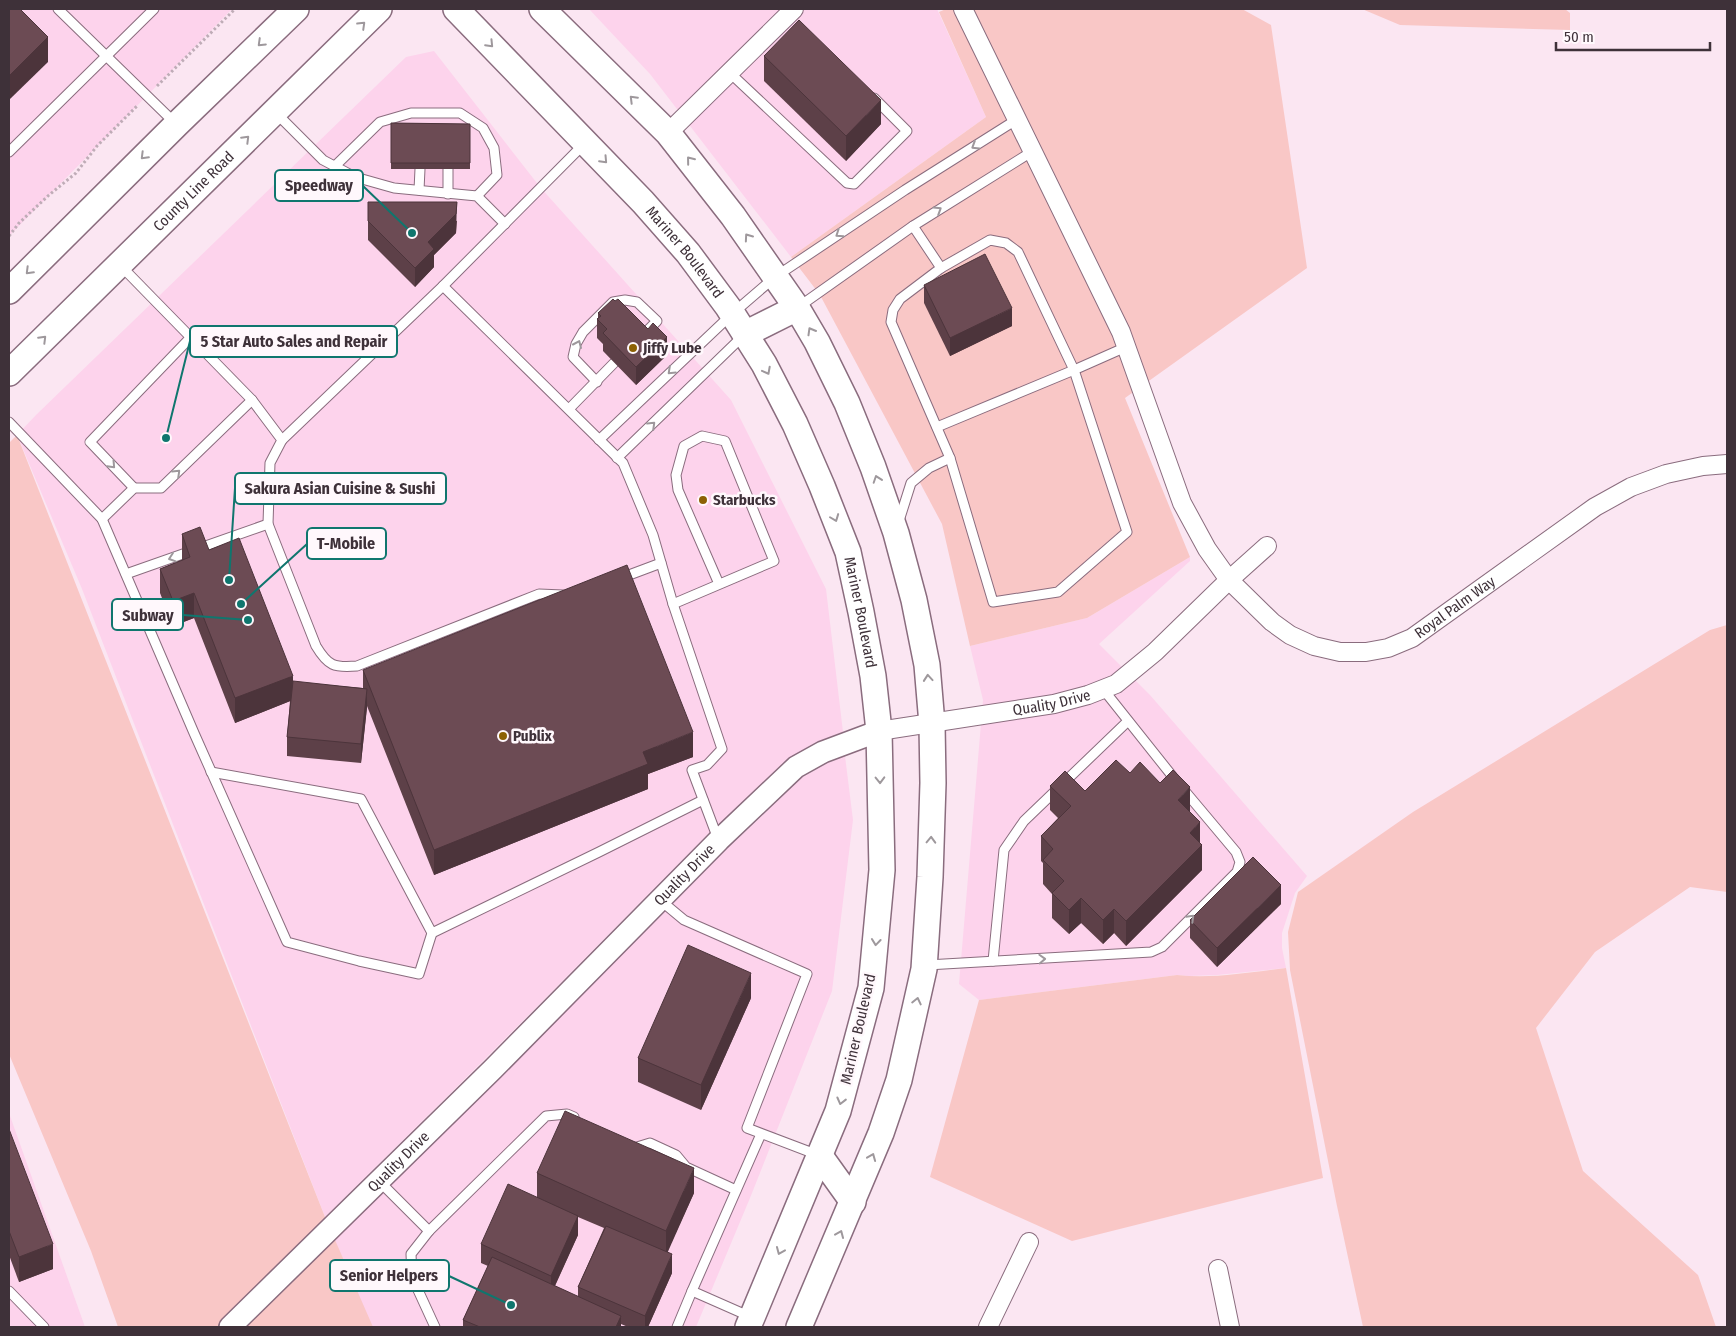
<svg xmlns="http://www.w3.org/2000/svg" width="1736" height="1336" viewBox="0 0 1736 1336" font-family="'Fira Sans Condensed',sans-serif">
  <rect width="100%" height="100%" fill="#fbe6f2"/>
  <g fill="#fdd3ec">
    <polygon points="9,9 232,9 9,236"/>
    <polygon points="589,9 937,9 986,117 791,257 650,74"/>
    <polygon points="434,51 540,187 731,400 826,589 843,732 816,742 787,759 710,832 484,1060 325,1217 82,589 17,435 36,415 406,57"/>
    <polygon points="1190,557 1190,561 1099,644 1150,695 1307,876 1295,893 1282,933 1282,948 1286,968 1217,975 1188,976 1177,975 979,1000 959,984 983,700 970,646 1087,618"/>
    <polygon points="845,756 853,820 832,991 750,1198 696,1327 369,1327 334,1241 501,1077 727,849 803,777 828,763"/>
    <polygon points="9,1113 85,1327 9,1327"/>
  </g>
  <g fill="#f9c7c6">
    <polygon points="946,9 1242,9 1271,25 1307,268 1125,398 1190,557 1087,618 970,646 942,524 820,295 791,257 986,117 939,12"/>
    <polygon points="1362,9 1565,9 1570,13 1570,30 1400,25"/>
    <polygon points="17,435 325,1217 373,1327 118,1327 91,1251 9,1054 9,443"/>
    <polygon points="1727,625 1727,892 1690,887 1595,952 1536,1028 1583,1171 1698,1275 1716,1327 1363,1327 1337,1206 1290,970 1288,932 1298,892 1413,812 1710,630"/>
    <path d="M1286 968 1323 1178 1072 1241 930 1177 979 1000 1177 975C1213 979 1251 972 1286 968Z"/>
  </g>
  <g fill="none" stroke-linecap="round" stroke-linejoin="round">
    <defs>
      <g id="service">
        <polyline points="58,9 176,124"/>
        <polyline points="729,72 847,183 854,184 907,131 874,98"/>
        <polyline points="275,112 323,160 355,177 394,188 477,196 505,224"/>
        <polyline points="9,152 154,9"/>
        <polyline points="335,166 380,122 411,113 460,113 483,128 494,148 497,175 477,196"/>
        <polyline points="419,190 420,169"/>
        <polyline points="448,194 448,169"/>
        <polyline points="913,226 941,268 900,299 893,310 891,322 950,458 993,602 1058,592 1127,532 1074,370 1126,347"/>
        <path d="M121 266 252 400 282 440 270 463 268 524 316 646C328 666 334 668 357 666L539 594 563 595"/>
        <polyline points="443,286 584,144"/>
        <polyline points="797,308 913,226 1033,151"/>
        <polyline points="597,382 573,357 576,344 583,332 613,302 625,300 637,302 657,321 647,331"/>
        <polyline points="569,409 614,363"/>
        <polyline points="9,422 102,519 194,733 287,942 359,961 419,974 432,933"/>
        <polyline points="937,427 1074,370 1018,252 1006,243 990,240 941,268"/>
        <polyline points="282,440 443,286 623,463 653,535 673,604 722,749 707,765 692,770 718,839"/>
        <polyline points="599,440 732,314 775,277 905,190 1016,120"/>
        <polyline points="617,458 744,335"/>
        <polyline points="134,488 90,442 190,338"/>
        <polyline points="102,519 134,488 161,488 252,400"/>
        <polyline points="898,524 911,483 929,468 950,458"/>
        <polyline points="126,574 268,524"/>
        <polyline points="621,578 661,563"/>
        <polyline points="673,604 774,561 725,441 702,436 684,446 676,475 678,490 719,584"/>
        <polyline points="211,772 361,799 432,933 599,852 703,800"/>
        <polyline points="660,900 684,920 807,974 747,1128 818,1155"/>
        <polyline points="993,961 1004,850 1024,821 1128,721"/>
        <polyline points="927,965 1151,952 1162,947 1237,872 1240,862 1236,852 1173,777 1103,689"/>
        <polyline points="641,1152 637,1147 650,1143 676,1155 686,1167 736,1190"/>
        <polyline points="379,1181 429,1231 546,1116 567,1114 574,1117"/>
        <polyline points="429,1231 411,1254 412,1277 435,1327"/>
        <polyline points="9,1291 44,1327"/>
        <polyline points="751,1317 692,1291 761,1134"/>
        <polyline points="677,1327 692,1291"/>
      </g>
      <g id="minor">
        <path id="s1" d="M963 9 1121 332 1182 503 1207 549 1229 580 1272 622 1290 635 1314 646 1340 652H1366L1388 648 1412 638 1595 507 1631 487 1666 474 1703 466 1727 464"/>
        <polyline points="668,133 794,9"/>
        <path id="s2" d="M879 731 1054 704 1088 695 1116 684 1155 652 1229 580 1267 546"/>
        <polyline points="1218,1269 1230,1327"/>
        <polyline points="988,1327 1029,1242"/>
      </g>
      <g id="tertiary">
        <path id="s3" d="M230 1327 493 1069 719 840 796 767 823 752 879 731"/>
      </g>
      <g id="secondary">
        <path id="s4" d="M456 9 643 202 688 253 728 307 764 364 795 424 822 486 848 552 861 612 873 676 879 731 882 870 871 988 838 1111 748 1327"/>
        <polyline points="542,9 668,133 733,216 797,308 817,342 847,403 873,467 896,533 914,600 927,665 932,724 933,783 930,877 924,969 899,1080 881,1133 799,1327"/>
        <polyline points="9,291 177,124 296,9"/>
        <polyline points="745,334 797,308"/>
        <path id="s5" d="M9 373 379 9"/>
        <polyline points="820,1156 853,1202"/>
      </g>
    </defs>
    <use href="#service" stroke="#8a6c7e" stroke-width="11"/>
    <use href="#minor" stroke="#8a6c7e" stroke-width="20"/>
    <use href="#tertiary" stroke="#8a6c7e" stroke-width="24"/>
    <use href="#secondary" stroke="#8a6c7e" stroke-width="28"/>
    <g stroke="#bfacb7" stroke-width="3" stroke-dasharray="2.5 2.5" stroke-linecap="butt">
      <polyline points="157,86 235,9"/>
      <polyline points="9,236 19,223 49,195 76,173 97,146 137,106"/>
    </g>
    <use href="#service" stroke="#fff" stroke-width="9"/>
    <use href="#minor" stroke="#fff" stroke-width="18"/>
    <use href="#tertiary" stroke="#fff" stroke-width="21"/>
    <use href="#secondary" stroke="#fff" stroke-width="25"/>
  </g>
  <g fill="#5d4048" fill-rule="evenodd">
    <polygon points="764,56 881,124 846,161 764,81"/>
    <polygon points="391,123 470,124 470,169 391,169"/>
    <polygon points="368,202 457,221 456,233 434,255 434,267 415,287 368,240"/>
    <polygon points="924,285 1012,326 950,356 924,303"/>
    <polygon points="598,313 667,355 636,385 603,351 603,344 597,338 597,319 598,318"/>
    <polygon points="182,534 209,550 293,682 363,688 363,670 693,757 648,774 648,789 434,875 367,706 361,763 287,756 287,737 290,701 235,723 194,618 173,626 160,593 160,569 182,560"/>
    <polygon points="1130,773 1190,812 1200,843 1202,870 1126,946 1114,933 1103,944 1081,923 1069,934 1052,918 1052,894 1043,884 1043,863 1041,861 1041,836 1058,818 1050,810 1050,786 1085,791"/>
    <polygon points="1281,904 1217,967 1190,938 1190,920"/>
    <polygon points="751,998 701,1110 638,1082 638,1058"/>
    <polygon points="9,1129 53,1269 19,1282 9,1255"/>
    <path d="M537 1173 694 1193 667 1252 672 1273 648 1327H628L621 1324V1327H463V1320L488 1266 481 1263V1244L537 1197ZM578 1217 604 1228 578 1287V1297L555 1286 578 1235Z"/>
  </g>
  <g fill="#4c343b">
    <polygon points="48,37 48,62 9,100 9,76"/>
    <polygon points="881,100 881,124 846,161 846,136"/>
    <polygon points="457,202 456,233 434,255 434,267 415,287 415,268 428,242"/>
    <polygon points="1012,308 1012,326 950,356 950,338"/>
    <polygon points="667,337 667,355 636,385 636,367"/>
    <polygon points="194,593 194,618 173,626 173,601"/>
    <polygon points="293,676 293,700 235,723 235,698"/>
    <polygon points="367,689 367,708 361,763 361,744"/>
    <polygon points="693,732 693,757 648,774 648,789 434,875 434,850 643,752"/>
    <polygon points="1190,787 1190,812 1178,825 1178,800"/>
    <polygon points="1200,822 1200,847 1202,845 1202,870 1126,946 1126,921 1190,833"/>
    <polygon points="1281,885 1281,904 1217,967 1217,948"/>
    <polygon points="1081,898 1081,923 1069,934 1069,910"/>
    <polygon points="1114,909 1114,933 1103,944 1103,920"/>
    <polygon points="751,973 751,998 701,1110 701,1085"/>
    <polygon points="694,1168 694,1193 666,1256 666,1231"/>
    <polygon points="578,1216 578,1235 551,1294 551,1276"/>
    <polygon points="53,1244 53,1269 19,1282 19,1257"/>
    <polygon points="672,1254 672,1273 648,1327 645,1327 645,1316"/>
    <polygon points="621,1316 621,1327 616,1327"/>
  </g>
  <g fill="#6c4b54" stroke="#4c343b">
    <polygon points="9,9 20,9 48,37 9,76"/>
    <polygon points="799,20 881,100 846,136 764,56"/>
    <polygon points="391,123 470,124 470,163 391,163"/>
    <polygon points="368,202 457,202 456,214 428,242 434,249 415,268 368,221"/>
    <polygon points="985,254 1012,308 950,338 924,285"/>
    <polygon points="613,299 615,301 618,299 648,329 653,323 667,337 636,367 603,333 607,329 597,319 601,316 598,313"/>
    <polygon points="200,527 209,550 239,538 293,676 235,698 194,593 173,601 160,569 190,557 182,534"/>
    <polygon points="627,565 693,732 643,752 648,764 434,850 363,670"/>
    <polygon points="293,681 367,689 361,744 287,737"/>
    <polygon points="1116,760 1130,773 1140,762 1160,783 1173,770 1190,787 1178,800 1200,822 1190,833 1202,845 1126,921 1114,909 1103,920 1081,898 1069,910 1052,893 1064,881 1043,860 1053,849 1041,836 1071,806 1050,786 1065,771 1085,791"/>
    <polygon points="1253,857 1281,885 1217,948 1190,920"/>
    <polygon points="688,945 751,973 701,1085 638,1058"/>
    <polygon points="565,1111 694,1168 666,1231 537,1173"/>
    <polygon points="9,1129 53,1244 19,1257 9,1231"/>
    <polygon points="508,1184 578,1216 551,1276 481,1244"/>
    <polygon points="606,1226 672,1254 645,1316 578,1287"/>
    <polygon points="492,1257 621,1316 616,1327 480,1327 463,1320"/>
  </g>
  <defs><path id="oneway-chevron" d="M-2-3.5L2.5 0L-2 3.5" fill="none" stroke-width="1.6" stroke-linecap="round" stroke-linejoin="round" transform="scale(1.25)"/></defs>
  <g stroke="#9e989c">
    <use href="#oneway-chevron" transform="translate(362 25) rotate(-44)"/>
    <use href="#oneway-chevron" transform="translate(261 43) rotate(136)"/>
    <use href="#oneway-chevron" transform="translate(490 44) rotate(46)"/>
    <use href="#oneway-chevron" transform="translate(633 99) rotate(-135)"/>
    <use href="#oneway-chevron" transform="translate(246 139) rotate(-45)"/>
    <use href="#oneway-chevron" transform="translate(975 146) rotate(148)"/>
    <use href="#oneway-chevron" transform="translate(144 156) rotate(135)"/>
    <use href="#oneway-chevron" transform="translate(604 160) rotate(47)"/>
    <use href="#oneway-chevron" transform="translate(690 160) rotate(-129)"/>
    <use href="#oneway-chevron" transform="translate(938 210) rotate(-32)"/>
    <use href="#oneway-chevron" transform="translate(839 234) rotate(146)"/>
    <use href="#oneway-chevron" transform="translate(748 237) rotate(-125)"/>
    <use href="#oneway-chevron" transform="translate(29 271) rotate(135)"/>
    <use href="#oneway-chevron" transform="translate(811 331) rotate(-120)"/>
    <use href="#oneway-chevron" transform="translate(43 339) rotate(-45)"/>
    <use href="#oneway-chevron" transform="translate(578 344) rotate(-66)"/>
    <use href="#oneway-chevron" transform="translate(671 371) rotate(137)"/>
    <use href="#oneway-chevron" transform="translate(767 371) rotate(62)"/>
    <use href="#oneway-chevron" transform="translate(652 425) rotate(-44)"/>
    <use href="#oneway-chevron" transform="translate(112 465) rotate(47)"/>
    <use href="#oneway-chevron" transform="translate(177 473) rotate(-44)"/>
    <use href="#oneway-chevron" transform="translate(877 479) rotate(-109)"/>
    <use href="#oneway-chevron" transform="translate(835 518) rotate(69)"/>
    <use href="#oneway-chevron" transform="translate(172 558) rotate(161)"/>
    <use href="#oneway-chevron" transform="translate(928 678) rotate(-95)"/>
    <use href="#oneway-chevron" transform="translate(880 780) rotate(89)"/>
    <use href="#oneway-chevron" transform="translate(931 840) rotate(-88)"/>
    <use href="#oneway-chevron" transform="translate(1191 918) rotate(-45)"/>
    <use href="#oneway-chevron" transform="translate(876 942) rotate(96)"/>
    <use href="#oneway-chevron" transform="translate(1042 959) rotate(-2)"/>
    <use href="#oneway-chevron" transform="translate(917 1001) rotate(-77)"/>
    <use href="#oneway-chevron" transform="translate(841 1101) rotate(104)"/>
    <use href="#oneway-chevron" transform="translate(872 1157) rotate(-68)"/>
    <use href="#oneway-chevron" transform="translate(840 1234) rotate(-67)"/>
    <use href="#oneway-chevron" transform="translate(780 1251) rotate(113)"/>
  </g>
  <g fill="#8c6104" stroke="#fff8fc" stroke-width="2">
    <circle cx="633" cy="348" r="5"/>
    <circle cx="703" cy="500" r="5"/>
    <circle cx="503" cy="736" r="5"/>
  </g>
  <g text-anchor="middle" stroke-width="5" stroke-linejoin="round" paint-order="stroke">
    <g font-size="15" fill="#3e3139" stroke="#fff8fc">
      <text dy="5" stroke="none"><textPath href="#s5" startOffset="259">County Line Road</textPath></text>
      <text dy="5" stroke="none"><textPath href="#s4" startOffset="334">Mariner Boulevard</textPath></text>
      <text dy="5" stroke="none"><textPath href="#s1" startOffset="894">Royal Palm Way</textPath></text>
      <text dy="5" stroke="none"><textPath href="#s4" startOffset="739">Mariner Boulevard</textPath></text>
      <text dy="5" stroke="none"><textPath href="#s2" startOffset="175">Quality Drive</textPath></text>
      <text dy="5" stroke="none"><textPath href="#s3" startOffset="641">Quality Drive</textPath></text>
      <text transform="translate(858 1029) rotate(-77)" y="5">Mariner Boulevard</text>
      <text dy="5" stroke="none"><textPath href="#s3" startOffset="236">Quality Drive</textPath></text>
    </g>
    <g font-size="15" font-weight="bold" fill="#3e3139" stroke="#fff8fc" text-anchor="start">
      <text x="643" y="353">Jiffy Lube</text>
      <text x="713" y="505">Starbucks</text>
      <text x="513" y="741">Publix</text>
    </g>
  </g>
  <path fill="none" stroke="#0f766e" stroke-width="2" d="M412 233L363 186M166 438L190 341M229 580L235 488M241 604L307 544M248 620L183 615M511 1305L449 1276"/>
  <g fill="#0f766e" stroke="#fff8fc" stroke-width="2">
    <circle cx="412" cy="233" r="5"/>
    <circle cx="166" cy="438" r="5"/>
    <circle cx="229" cy="580" r="5"/>
    <circle cx="241" cy="604" r="5"/>
    <circle cx="248" cy="620" r="5"/>
    <circle cx="511" cy="1305" r="5"/>
  </g>
  <g fill="#fff8fc" stroke="#0f766e" stroke-width="2">
    <rect x="275" y="170" width="88" height="31" rx="5"/>
    <rect x="190" y="326" width="207" height="31" rx="5"/>
    <rect x="235" y="473" width="211" height="31" rx="5"/>
    <rect x="307" y="528" width="79" height="31" rx="5"/>
    <rect x="112" y="599" width="71" height="31" rx="5"/>
    <rect x="330" y="1260" width="119" height="31" rx="5"/>
  </g>
  <g font-size="16" text-anchor="middle" font-weight="bold" fill="#3e3139">
    <text x="319" y="191">Speedway</text>
    <text x="294" y="347">5 Star Auto Sales and Repair</text>
    <text x="340" y="494">Sakura Asian Cuisine &amp; Sushi</text>
    <text x="346" y="549">T-Mobile</text>
    <text x="148" y="621">Subway</text>
    <text x="389" y="1281">Senior Helpers</text>
  </g>
  <rect width="1736" height="1336" fill="none" stroke="#3e3139" stroke-width="20"/>
  <path d="M1556 42v8h154v-8" fill="none" stroke="#3e3139" stroke-width="2.5"/>
  <text x="1564" y="42" font-size="15" fill="#3e3139" stroke="#fff8fc" stroke-width="4" paint-order="stroke">50 m</text>
</svg>
